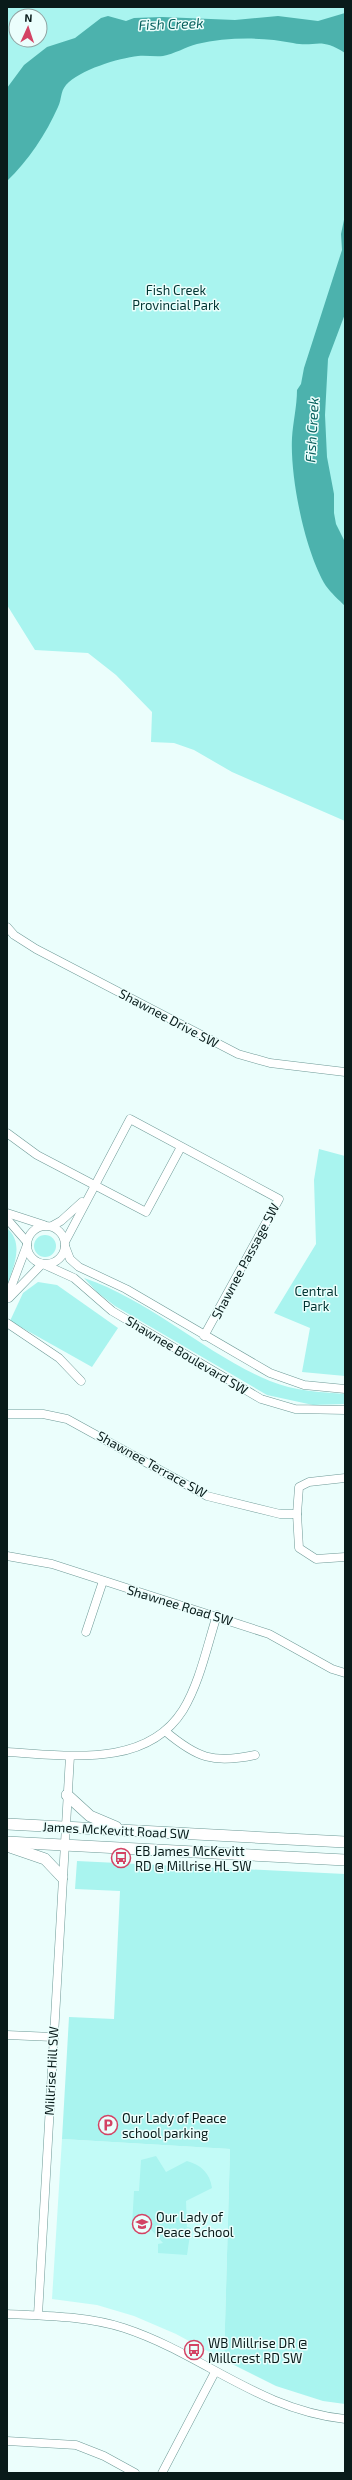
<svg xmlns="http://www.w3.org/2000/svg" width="352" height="2480" viewBox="0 0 352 2480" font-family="'Exo 2',sans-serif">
  <rect width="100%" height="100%" fill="#ebfefc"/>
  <polygon fill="#c2fbf7" points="62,2139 230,2149 224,2360 176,2334 134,2316 97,2305 52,2299"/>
  <g fill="#a9f4ef" fill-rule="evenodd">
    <path d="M7 7H345V821L232 772 194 750 174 743 151 742 152 712 116 675 88 653 35 650 7 605ZM16 16H40V40H16Z"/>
    <polygon points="319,1149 345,1156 345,1376 302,1372 310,1328 274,1313 316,1244 314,1180"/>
    <path d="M7 1228C25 1244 13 1267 7 1286Z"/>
    <circle cx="45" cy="1246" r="11"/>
    <path d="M84 1278C152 1301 205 1354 270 1381 294 1391 320 1392 345 1394V1404L313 1405 267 1395 115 1306 97 1292Z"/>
    <polygon points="38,1282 57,1285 118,1328 92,1367 10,1321 23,1293"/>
    <polygon points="77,1861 345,1874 345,2404 323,2401 276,2386 224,2360 230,2149 62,2139 69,2017 114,2019 120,1891 75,1889"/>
    <path d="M156 2156 166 2172 187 2161C201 2165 210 2173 212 2188L186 2201 187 2227 191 2228 187 2255 158 2253V2244L163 2243 147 2225V2221L143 2220 141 2226H132L134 2191H139L141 2160Z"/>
  </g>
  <g fill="#4cb2ad">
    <path d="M345 13V53C319 36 316 48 293 43 263 37 228 37 197 44 186 47 174 54 163 56 155 57 146 55 138 56 119 58 79 70 66 85 60 92 62 99 58 107 46 134 28 161 7 181V88L24 65 47 47 75 38 101 18 108 16 126 21 134 18 162 17 235 20 278 16 318 21Z"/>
    <path d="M345 215V314L328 359 325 415 327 457 334 494V513L336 524 344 540 345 553V606C339 600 331 593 326 586 305 552 290 478 292 438 293 422 297 406 297 390L301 384 304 368 342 250 341 234Z"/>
  </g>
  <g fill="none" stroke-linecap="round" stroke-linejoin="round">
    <defs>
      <g id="minor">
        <polyline points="7,927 14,935 36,949 238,1054 270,1063 345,1072"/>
        <polyline points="7,1133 37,1155 146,1212 181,1147"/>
        <polyline points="7,1213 44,1225"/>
        <polyline points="7,1219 27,1242"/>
        <circle cx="46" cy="1245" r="19"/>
        <polyline points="52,1226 61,1221 82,1202"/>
        <polyline points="65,1242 130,1119 279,1199 204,1336"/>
        <polyline points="65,1246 70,1259 79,1267 126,1289 270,1373 304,1385 345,1389"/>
        <polyline points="43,1264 74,1278 112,1311 261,1399 295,1409 345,1410"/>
        <polyline points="7,1298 27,1245"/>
        <polyline points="9,1298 42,1264"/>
        <polyline points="7,1323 59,1358 81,1381"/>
        <polyline points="7,1414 43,1414 67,1419 207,1496 280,1514 297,1514"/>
        <polyline points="345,1478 309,1482 299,1487 297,1514 299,1548 316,1559 345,1557"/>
        <polyline points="7,1556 52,1564 269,1634 332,1669 345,1673"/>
        <polyline points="86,1632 103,1581"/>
        <path d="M165 1731C197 1758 213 1764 255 1755"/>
        <path d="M7 1752C66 1755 146 1769 183 1710 200 1682 207 1646 217 1615"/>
        <polyline points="7,2035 53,2037"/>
        <path d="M7 2314C46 2316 86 2316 124 2328 203 2354 259 2410 345 2419"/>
        <polyline points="38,2315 70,1756"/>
        <polyline points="7,2441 76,2445 104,2456 135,2473"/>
        <polyline points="162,2473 215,2372"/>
      </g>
      <g id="secondary">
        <polyline points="67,1795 90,1816 116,1827"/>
        <polyline points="7,1824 345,1842"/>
        <polyline points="7,1842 345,1860"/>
        <polyline points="10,1847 45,1859 62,1877"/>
      </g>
    </defs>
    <use href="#minor" stroke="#6e9a97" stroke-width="9"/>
    <use href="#secondary" stroke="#6e9a97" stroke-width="12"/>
    <use href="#minor" stroke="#fff" stroke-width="8"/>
    <use href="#secondary" stroke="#fff" stroke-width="11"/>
  </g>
  <defs>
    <symbol id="bus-ring" viewBox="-11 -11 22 22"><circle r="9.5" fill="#ebfefc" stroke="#d34364" stroke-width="1.5"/><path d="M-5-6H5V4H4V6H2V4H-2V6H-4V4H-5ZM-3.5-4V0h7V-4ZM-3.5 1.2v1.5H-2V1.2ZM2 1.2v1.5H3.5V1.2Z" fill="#d34364"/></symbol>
    <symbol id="parking-ring" viewBox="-11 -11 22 22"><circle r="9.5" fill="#ebfefc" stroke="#d34364" stroke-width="1.5"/><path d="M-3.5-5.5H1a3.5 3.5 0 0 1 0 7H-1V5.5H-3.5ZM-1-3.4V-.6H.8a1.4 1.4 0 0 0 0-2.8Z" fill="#d34364"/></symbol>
    <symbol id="school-ring" viewBox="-11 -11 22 22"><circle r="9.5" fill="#ebfefc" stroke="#d34364" stroke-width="1.5"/><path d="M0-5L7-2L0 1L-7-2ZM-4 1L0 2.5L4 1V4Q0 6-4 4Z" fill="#d34364"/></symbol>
  </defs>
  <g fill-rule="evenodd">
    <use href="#bus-ring" x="110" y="1847" width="22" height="22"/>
    <use href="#parking-ring" x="97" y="2114" width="22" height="22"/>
    <use href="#school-ring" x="131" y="2213" width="22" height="22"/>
    <use href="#bus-ring" x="183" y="2339" width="22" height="22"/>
  </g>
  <g text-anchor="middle" stroke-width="3" stroke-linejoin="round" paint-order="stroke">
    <g font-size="13" fill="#003331" stroke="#ebfefc">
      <text x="176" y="295">Fish Creek<tspan x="176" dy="15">Provincial Park</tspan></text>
      <text x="316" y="1296">Central<tspan x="316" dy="15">Park</tspan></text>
    </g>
    <g font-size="13" fill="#091b1a" stroke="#ebfefc">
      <text transform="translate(169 1018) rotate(28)" y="5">Shawnee Drive SW</text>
      <text transform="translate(245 1261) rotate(-62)" y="5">Shawnee Passage SW</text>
      <text transform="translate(187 1355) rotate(31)" y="5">Shawnee Boulevard SW</text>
      <text transform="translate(152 1464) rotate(29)" y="5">Shawnee Terrace SW</text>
      <text transform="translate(180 1605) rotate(17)" y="5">Shawnee Road SW</text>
      <text transform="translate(116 1830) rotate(3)" y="5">James McKevitt Road SW</text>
      <text transform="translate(51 2071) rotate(-87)" y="5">Millrise Hill SW</text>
    </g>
    <g font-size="13" fill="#091b1a" stroke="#ebfefc" text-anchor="start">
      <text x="135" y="1856">EB James McKevitt<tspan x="135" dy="15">RD @ Millrise HL SW</tspan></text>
      <text x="122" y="2123">Our Lady of Peace<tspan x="122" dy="15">school parking</tspan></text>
      <text x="156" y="2222">Our Lady of<tspan x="156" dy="15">Peace School</tspan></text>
      <text x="208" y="2348">WB Millrise DR @<tspan x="208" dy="15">Millcrest RD SW</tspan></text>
    </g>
    <g font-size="14" font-style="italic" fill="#07615e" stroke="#ebfefc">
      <text transform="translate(171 24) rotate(-2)" y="5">Fish Creek</text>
      <text transform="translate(312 430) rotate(-87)" y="5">Fish Creek</text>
    </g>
  </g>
  <rect width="352" height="2480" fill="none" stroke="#091b1a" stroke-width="16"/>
  <g transform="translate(28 28) rotate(3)"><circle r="19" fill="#ebfefc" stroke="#91a3a2"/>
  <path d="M0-3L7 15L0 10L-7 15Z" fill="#d34364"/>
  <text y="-6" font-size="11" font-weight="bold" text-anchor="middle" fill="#091b1a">N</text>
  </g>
</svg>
